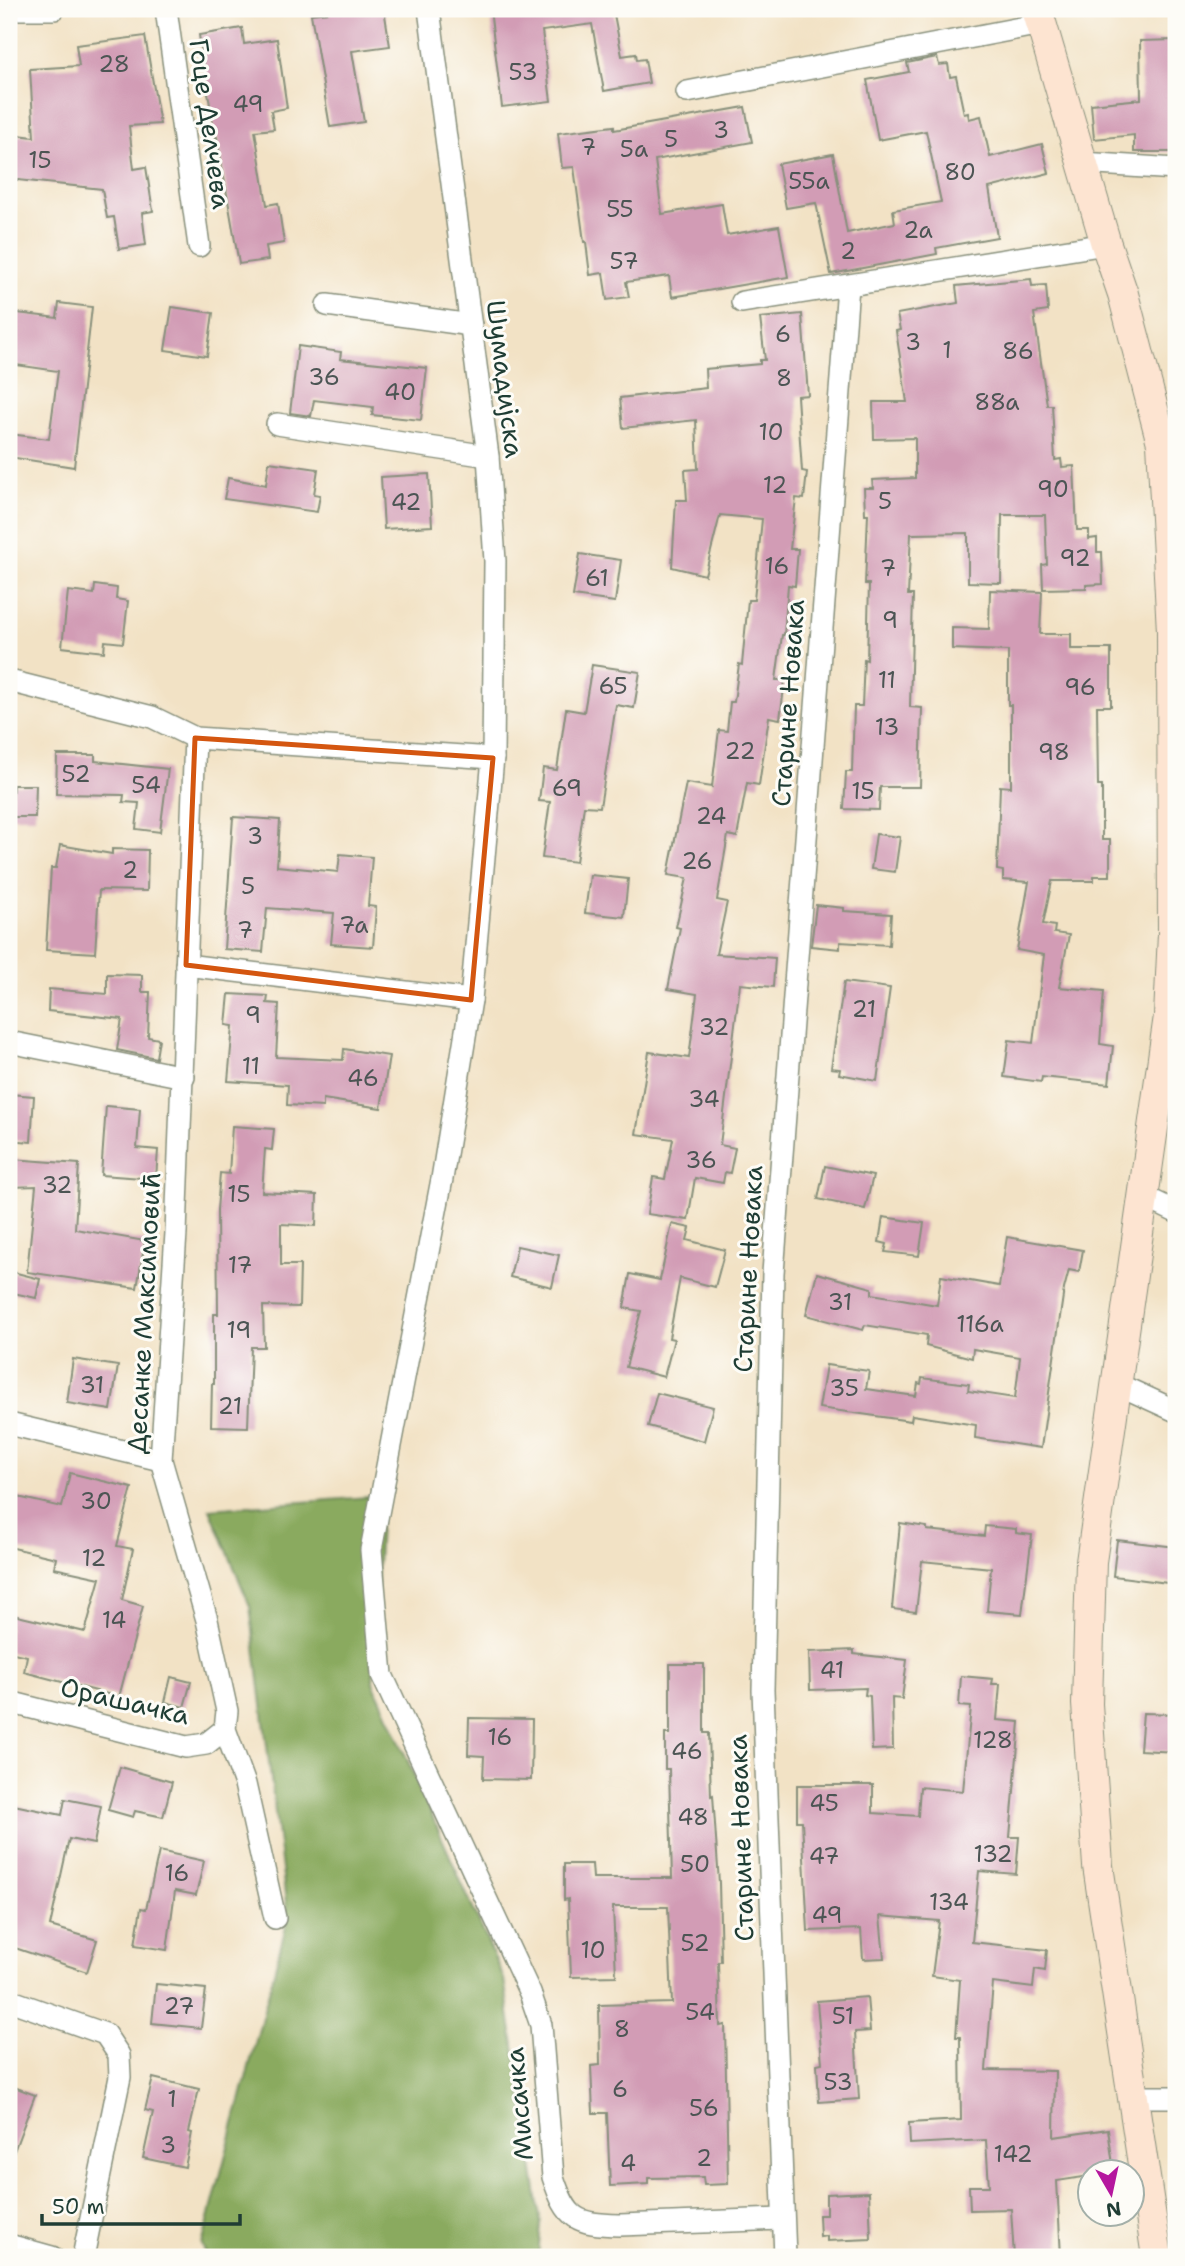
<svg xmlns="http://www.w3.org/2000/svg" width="1185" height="2266" viewBox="0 0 1185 2266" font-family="'Shantell Sans',sans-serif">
  <rect width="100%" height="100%" fill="#fdfcf7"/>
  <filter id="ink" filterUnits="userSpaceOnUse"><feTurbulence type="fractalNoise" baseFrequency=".0143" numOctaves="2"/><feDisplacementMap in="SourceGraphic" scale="14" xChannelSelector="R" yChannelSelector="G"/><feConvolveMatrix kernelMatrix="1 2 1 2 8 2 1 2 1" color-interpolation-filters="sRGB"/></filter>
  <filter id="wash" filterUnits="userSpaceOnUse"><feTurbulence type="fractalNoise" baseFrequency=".00686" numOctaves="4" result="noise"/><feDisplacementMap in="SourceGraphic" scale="28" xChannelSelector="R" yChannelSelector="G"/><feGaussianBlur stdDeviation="1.57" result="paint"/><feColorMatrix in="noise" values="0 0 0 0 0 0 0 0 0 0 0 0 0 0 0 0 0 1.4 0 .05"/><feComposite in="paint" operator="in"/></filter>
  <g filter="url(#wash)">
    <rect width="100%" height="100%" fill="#f2e2c5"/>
    <polygon fill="#8aaa5e" stroke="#547449" stroke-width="2" points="381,1496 373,1682 504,1979 541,2224 538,2257 207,2257 202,2245 288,1919 250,1606 210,1509"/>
    <g id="blocks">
      <g fill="#d29cb5">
        <polygon points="328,9 384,9 390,46 352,51 364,122 330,127 311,14 328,12"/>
        <polygon points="490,9 613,9 622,56 636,54 637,60 645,59 649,83 604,91 592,24 542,31 551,101 502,107"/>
        <polygon points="242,28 244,44 277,39 287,108 271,111 274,129 255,131 267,205 278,203 284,243 266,246 268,260 239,264 217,137 215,137 199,35"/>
        <polygon points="145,36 160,124 129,126 134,169 146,167 153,211 142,213 146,245 119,249 114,217 107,218 102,189 9,179 9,134 34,137 30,69 79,66 76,45"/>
        <polygon points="1176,40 1176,152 1134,152 1134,135 1094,139 1091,104 1141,99 1140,41"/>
        <polygon points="937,57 939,65 948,64 950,77 956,76 964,114 968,113 969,119 981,116 990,157 1042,144 1049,173 989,188 997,237 936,248 937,254 831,274 816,203 786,208 778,164 833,154 847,233 895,223 893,210 941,202 926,131 878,140 867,80 909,72 907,63"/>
        <polygon points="745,107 752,142 655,160 662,214 722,204 727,235 779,226 788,277 672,297 669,276 626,282 629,297 607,300 603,273 590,275 586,242 584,242 574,167 562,168 558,133 614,126 614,130"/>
        <polygon points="1031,279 1032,286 1046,285 1048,311 1034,313 1047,405 1052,405 1055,460 1061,459 1062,467 1074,466 1077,530 1089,530 1089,539 1097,538 1097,552 1102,552 1103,584 1086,585 1086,588 1043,589 1042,565 1047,564 1045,515 1002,515 1001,583 968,582 968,533 911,534 908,595 913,595 910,707 922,708 920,787 880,787 879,810 844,809 846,772 852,772 854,706 862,706 864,659 867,660 869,584 865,584 868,514 865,514 864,488 873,488 872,480 915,478 915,438 874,439 873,402 907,402 896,331 900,330 897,314 958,303 956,286"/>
        <polygon points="59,303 92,307 74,467 9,457 9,434 49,439 58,371 9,364 9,312 57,318"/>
        <polygon points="172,307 213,313 207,356 165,350"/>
        <polygon points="802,314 808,395 797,396 802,471 807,472 804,499 796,498 790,549 798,549 795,586 788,585 784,635 782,635 776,680 785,680 780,719 769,717 759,785 747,783 737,837 728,835 717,900 727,902 716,954 775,958 773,987 740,984 720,1145 735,1148 730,1173 725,1172 723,1183 695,1178 688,1220 647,1214 653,1177 665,1179 673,1139 636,1134 649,1052 689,1058 697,994 668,989 680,928 676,927 687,878 668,875 686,783 712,787 719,730 727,731 730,702 734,702 739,664 742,665 748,600 754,600 762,519 720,515 705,575 672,567 676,500 687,500 685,470 698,469 696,420 623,428 620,398 706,388 705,369 760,364 760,360 765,360 760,318"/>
        <polygon points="298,346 341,352 340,359 427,368 421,420 372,415 373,407 314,400 311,416 290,413"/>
        <polygon points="269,462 318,469 314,494 320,495 317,512 224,499 228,478 266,485"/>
        <polygon points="429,474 432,526 384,529 381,477"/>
        <polygon points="580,554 621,560 615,602 573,596"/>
        <polygon points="95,585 117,588 116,599 128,601 123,643 105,641 104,652 62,647 68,591 94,594"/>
        <polygon points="990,590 1042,592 1040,634 1071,634 1071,649 1111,649 1111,706 1097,706 1098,786 1102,786 1102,840 1110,840 1110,876 1094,876 1094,881 1052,881 1043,924 1055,926 1054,933 1069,935 1059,987 1104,991 1100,1044 1113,1046 1109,1084 1042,1077 1041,1082 1004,1077 1009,1040 1033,1043 1044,955 1017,950 1029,882 1003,880 1003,871 997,870 1000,786 1011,787 1011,705 1008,705 1008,651 952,649 952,628 989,629"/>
        <polygon points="592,665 640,672 634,708 616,705 600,807 584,806 576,862 542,858 550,802 539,801 543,768 557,770 566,709 584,712"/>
        <polygon points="57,755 95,755 95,761 168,769 160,832 136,829 139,803 123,802 124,795 56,794"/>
        <polygon points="13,785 36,785 35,817 11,817"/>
        <polygon points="233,817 280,820 277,866 338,872 340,854 372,857 368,906 376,907 373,947 331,944 334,913 267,908 263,952 224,949"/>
        <polygon points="876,834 900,837 895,872 871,869"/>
        <polygon points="60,845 112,854 112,849 148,850 147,891 99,890 95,953 46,950 51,868 56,868"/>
        <polygon points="590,875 628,879 624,917 585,913"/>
        <polygon points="816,905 844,908 844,911 891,914 889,945 840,942 840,949 811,946"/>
        <polygon points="107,974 142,975 142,992 150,992 148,1037 159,1039 156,1058 117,1050 122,1019 48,1011 49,989 107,994"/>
        <polygon points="844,982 890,988 877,1081 839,1074 840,1069 831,1068"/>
        <polygon points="229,994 268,996 267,1003 279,1004 276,1057 343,1060 344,1049 389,1056 381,1108 323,1099 323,1107 287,1105 288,1085 228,1081 233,1026 226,1025"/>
        <polygon points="9,1094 34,1096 31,1142 9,1140"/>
        <polygon points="106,1106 140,1109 137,1148 158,1150 156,1179 101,1175"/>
        <polygon points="232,1126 274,1129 272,1150 265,1149 262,1192 317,1195 316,1226 281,1224 281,1265 300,1265 299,1307 263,1306 264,1347 251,1347 248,1427 211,1426 212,1384 214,1384 214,1314 218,1314 217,1210 220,1173 229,1174"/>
        <polygon points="12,1159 79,1164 75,1229 145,1241 137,1288 27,1272 36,1186 12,1187"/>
        <polygon points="825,1166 873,1176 865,1209 818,1199"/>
        <polygon points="883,1217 924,1223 919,1256 885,1252 887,1244 879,1242"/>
        <polygon points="672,1224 690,1228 687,1240 725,1250 715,1287 680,1278 669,1338 674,1339 664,1377 626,1367 641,1311 624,1308 630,1274 660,1280"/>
        <polygon points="1007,1237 1083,1250 1079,1272 1069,1270 1064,1289 1041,1448 975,1438 976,1425 912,1415 911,1421 819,1408 826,1365 869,1371 866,1389 916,1396 918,1383 921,1384 922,1378 969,1384 968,1391 1015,1398 1020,1357 973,1349 972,1358 926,1346 927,1335 865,1325 863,1330 806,1315 817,1273 872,1288 872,1294 937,1305 941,1276 999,1286"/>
        <polygon points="517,1246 559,1255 552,1287 510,1277"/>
        <polygon points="9,1271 40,1279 36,1298 9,1292"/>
        <polygon points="73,1359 118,1366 111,1410 67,1403"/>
        <polygon points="657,1393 713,1407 704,1441 648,1426"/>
        <polygon points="70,1473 132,1488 117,1546 133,1549 122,1600 143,1606 119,1697 24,1672 27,1656 9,1652 9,1614 85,1632 100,1578 54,1568 56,1558 9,1547 9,1495 62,1507"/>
        <polygon points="900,1523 927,1527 927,1530 984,1536 985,1526 1016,1529 1016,1533 1032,1535 1022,1614 987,1611 991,1568 922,1561 916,1612 892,1609"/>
        <polygon points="1117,1540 1176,1547 1176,1584 1113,1576"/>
        <polygon points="854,1650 854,1654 907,1660 902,1699 892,1698 893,1749 872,1750 870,1696 865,1695 866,1688 810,1690 809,1652"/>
        <polygon points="670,1664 704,1664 704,1733 709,1733 711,1796 713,1795 719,1883 721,1962 718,1962 720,2026 725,2025 728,2184 704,2185 703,2177 648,2178 648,2184 610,2186 607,2113 593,2113 591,2066 600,2065 599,2005 672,2003 668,1907 613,1907 616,1976 571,1977 568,1899 564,1900 564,1864 592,1864 593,1878 672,1878 669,1769 665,1769 665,1734 670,1734"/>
        <polygon points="961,1676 993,1679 992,1684 1000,1684 997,1720 1020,1722 1010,1837 1019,1837 1016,1874 979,1871 972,1942 1047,1950 1045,1971 1035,1969 1033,1988 993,1983 986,2070 1055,2071 1054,2137 1108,2129 1114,2172 1090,2172 1090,2176 1057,2181 1061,2257 1014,2257 1011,2209 970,2210 969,2186 989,2186 986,2140 910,2144 909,2123 961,2120 960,2037 956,2037 960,1980 932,1976 939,1921 880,1916 884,1958 863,1959 861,1929 808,1931 802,1821 797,1821 797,1785 873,1785 873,1813 918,1816 920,1787 963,1791 971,1707 959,1706"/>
        <polygon points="171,1677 191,1682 184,1707 165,1702"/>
        <polygon points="1143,1713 1176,1714 1176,1752 1140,1750"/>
        <polygon points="469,1718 532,1719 531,1780 483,1779 484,1756 468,1755"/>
        <polygon points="120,1767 172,1782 163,1817 135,1811 133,1817 108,1810"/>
        <polygon points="65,1799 101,1806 94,1844 69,1839 50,1926 97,1940 87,1972 9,1946 9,1804 62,1815"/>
        <polygon points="159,1851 204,1861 196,1895 175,1891 167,1950 135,1945 141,1908 146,1909"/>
        <polygon points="156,1984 206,1989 201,2028 152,2023"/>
        <polygon points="867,1997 870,2031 855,2032 859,2099 819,2102 817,2064 822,2063 817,2001"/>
        <polygon points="153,2078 199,2089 189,2132 192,2133 185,2167 143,2158 153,2112 145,2110"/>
        <polygon points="9,2085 35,2095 11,2159 9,2158"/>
        <polygon points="869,2192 871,2239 827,2241 827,2236 820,2237 819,2215 826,2215 826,2194"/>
      </g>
    </g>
  </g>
  <g filter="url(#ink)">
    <use href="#blocks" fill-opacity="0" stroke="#88907c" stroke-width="2"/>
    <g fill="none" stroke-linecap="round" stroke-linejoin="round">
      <defs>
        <g id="street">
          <polyline points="9,9 54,9"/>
          <polyline points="166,9 199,246"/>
          <path d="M429 9 488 456 495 561 493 758 471 1000 442 1179 371 1550 382 1675 530 1993 541 2025 553 2177C567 2220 576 2224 620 2225L782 2219"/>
          <polyline points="687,92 1041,24"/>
          <polyline points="1082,163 1176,169"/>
          <polyline points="742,302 1106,244"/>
          <polyline points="327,305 471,325"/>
          <polyline points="277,424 488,456"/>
          <polyline points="9,681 152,717 195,738 493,758"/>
          <polyline points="195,738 176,1233 161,1460 207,1620 227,1711 225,1729 245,1784 275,1918"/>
          <polyline points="186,965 471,1000"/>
          <polyline points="9,1042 184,1077"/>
          <polyline points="1143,1196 1176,1212"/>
          <polyline points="1117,1384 1176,1411"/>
          <polyline points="9,1424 161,1460"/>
          <polyline points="9,1702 186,1747 206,1744 225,1729"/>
          <polyline points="9,2000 105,2034 119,2055 120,2077 83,2257"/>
          <polyline points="1134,2097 1176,2097"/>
          <polyline points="9,2245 52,2257"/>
          <polyline points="785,2257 763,1690 773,1273 848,286"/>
        </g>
        <polyline id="secondary" points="1037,9 1106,244 1123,294 1162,443 1172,631 1173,934 1169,1016 1091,1562 1087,1704 1098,1866 1157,2257"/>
      </defs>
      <use href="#street" stroke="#88907c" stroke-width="24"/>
      <use href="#secondary" stroke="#88907c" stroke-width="32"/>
      <use href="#street" stroke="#fff" stroke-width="21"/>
      <use href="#secondary" stroke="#fde4d1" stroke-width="30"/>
    </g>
  </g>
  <path fill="none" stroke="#d45610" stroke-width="5" stroke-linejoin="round" d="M195 738 493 758 471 1000 186 965Z"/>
  <g text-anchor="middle" stroke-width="6" stroke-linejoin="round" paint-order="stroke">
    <g font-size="23" fill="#4c5554">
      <text x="114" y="72">28</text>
      <text x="523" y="80">53</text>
      <text x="248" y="112">49</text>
      <text x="721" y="138">3</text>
      <text x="671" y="147">5</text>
      <text x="588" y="155">7</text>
      <text x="634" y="157">5a</text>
      <text x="40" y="168">15</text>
      <text x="960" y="180">80</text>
      <text x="809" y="189">55a</text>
      <text x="620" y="217">55</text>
      <text x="918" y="238">2a</text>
      <text x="848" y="259">2</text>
      <text x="624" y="269">57</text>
      <text x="783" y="342">6</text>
      <text x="913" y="350">3</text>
      <text x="947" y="358">1</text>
      <text x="1018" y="359">86</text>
      <text x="324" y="385">36</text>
      <text x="784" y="386">8</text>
      <text x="400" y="400">40</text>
      <text x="997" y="410">88a</text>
      <text x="771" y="440">10</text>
      <text x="775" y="493">12</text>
      <text x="1053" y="497">90</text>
      <text x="885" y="509">5</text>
      <text x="406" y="510">42</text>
      <text x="1075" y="566">92</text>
      <text x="777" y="574">16</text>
      <text x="888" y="576">7</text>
      <text x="597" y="586">61</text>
      <text x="890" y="628">9</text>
      <text x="887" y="688">11</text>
      <text x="613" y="694">65</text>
      <text x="1080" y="695">96</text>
      <text x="887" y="735">13</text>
      <text x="740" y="759">22</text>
      <text x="1054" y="760">98</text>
      <text x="76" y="782">52</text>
      <text x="146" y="793">54</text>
      <text x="567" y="796">69</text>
      <text x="863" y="799">15</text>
      <text x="711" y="824">24</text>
      <text x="255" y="844">3</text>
      <text x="697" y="869">26</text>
      <text x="130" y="878">2</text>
      <text x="248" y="894">5</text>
      <text x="354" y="933">7a</text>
      <text x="245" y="938">7</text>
      <text x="864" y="1017">21</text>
      <text x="253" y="1023">9</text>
      <text x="714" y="1035">32</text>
      <text x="251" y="1074">11</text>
      <text x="363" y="1086">46</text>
      <text x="704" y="1107">34</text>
      <text x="701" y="1168">36</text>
      <text x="57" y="1193">32</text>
      <text x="239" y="1202">15</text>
      <text x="240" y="1273">17</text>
      <text x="840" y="1310">31</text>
      <text x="980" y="1332">116a</text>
      <text x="239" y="1338">19</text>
      <text x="92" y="1393">31</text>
      <text x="844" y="1396">35</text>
      <text x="230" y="1414">21</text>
      <text x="96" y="1509">30</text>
      <text x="94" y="1566">12</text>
      <text x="114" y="1628">14</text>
      <text x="832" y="1678">41</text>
      <text x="500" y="1745">16</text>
      <text x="993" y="1748">128</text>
      <text x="687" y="1759">46</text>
      <text x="824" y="1811">45</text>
      <text x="693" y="1825">48</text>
      <text x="993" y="1862">132</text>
      <text x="824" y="1864">47</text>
      <text x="695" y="1872">50</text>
      <text x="177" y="1881">16</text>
      <text x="949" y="1910">134</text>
      <text x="827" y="1923">49</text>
      <text x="695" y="1951">52</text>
      <text x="593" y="1958">10</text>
      <text x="179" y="2014">27</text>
      <text x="700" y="2020">54</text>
      <text x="843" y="2024">51</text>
      <text x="622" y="2037">8</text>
      <text x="838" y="2090">53</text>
      <text x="620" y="2097">6</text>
      <text x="172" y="2107">1</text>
      <text x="704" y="2116">56</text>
      <text x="168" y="2153">3</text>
      <text x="1013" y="2162">142</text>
      <text x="704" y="2166">2</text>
      <text x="628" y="2171">4</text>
    </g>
    <g font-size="26" fill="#1f3d34" stroke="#fdfcf7">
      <text transform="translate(210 124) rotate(82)" y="9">Гоце Делчева</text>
      <text transform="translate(505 379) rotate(83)" y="9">Шумадијска</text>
      <text transform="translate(788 703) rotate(-86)" y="9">Старине Новака</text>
      <text transform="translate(748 1269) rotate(-87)" y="9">Старине Новака</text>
      <text transform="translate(144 1313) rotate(-87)" y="9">Десанке Максимовић</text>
      <text transform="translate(125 1701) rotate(13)" y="9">Орашачка</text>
      <text transform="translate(741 1838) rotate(-92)" y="9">Старине Новака</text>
      <text transform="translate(519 2104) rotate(-95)" y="9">Мисачка</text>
    </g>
  </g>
  <rect width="1185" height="2266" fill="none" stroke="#fdfcf7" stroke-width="35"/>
  <g transform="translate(1111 2193) rotate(171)"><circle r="33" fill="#fdfcf7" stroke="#a4b0a9" stroke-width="2"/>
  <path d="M0-5L12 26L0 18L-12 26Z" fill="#b5179e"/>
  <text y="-10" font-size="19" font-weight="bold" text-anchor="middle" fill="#1f3d34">N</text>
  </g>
  <path d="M42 2214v10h198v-10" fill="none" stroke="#1f3d34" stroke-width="3.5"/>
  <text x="52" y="2214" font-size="21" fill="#1f3d34" stroke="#fdfcf7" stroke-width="5" paint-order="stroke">50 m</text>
</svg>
